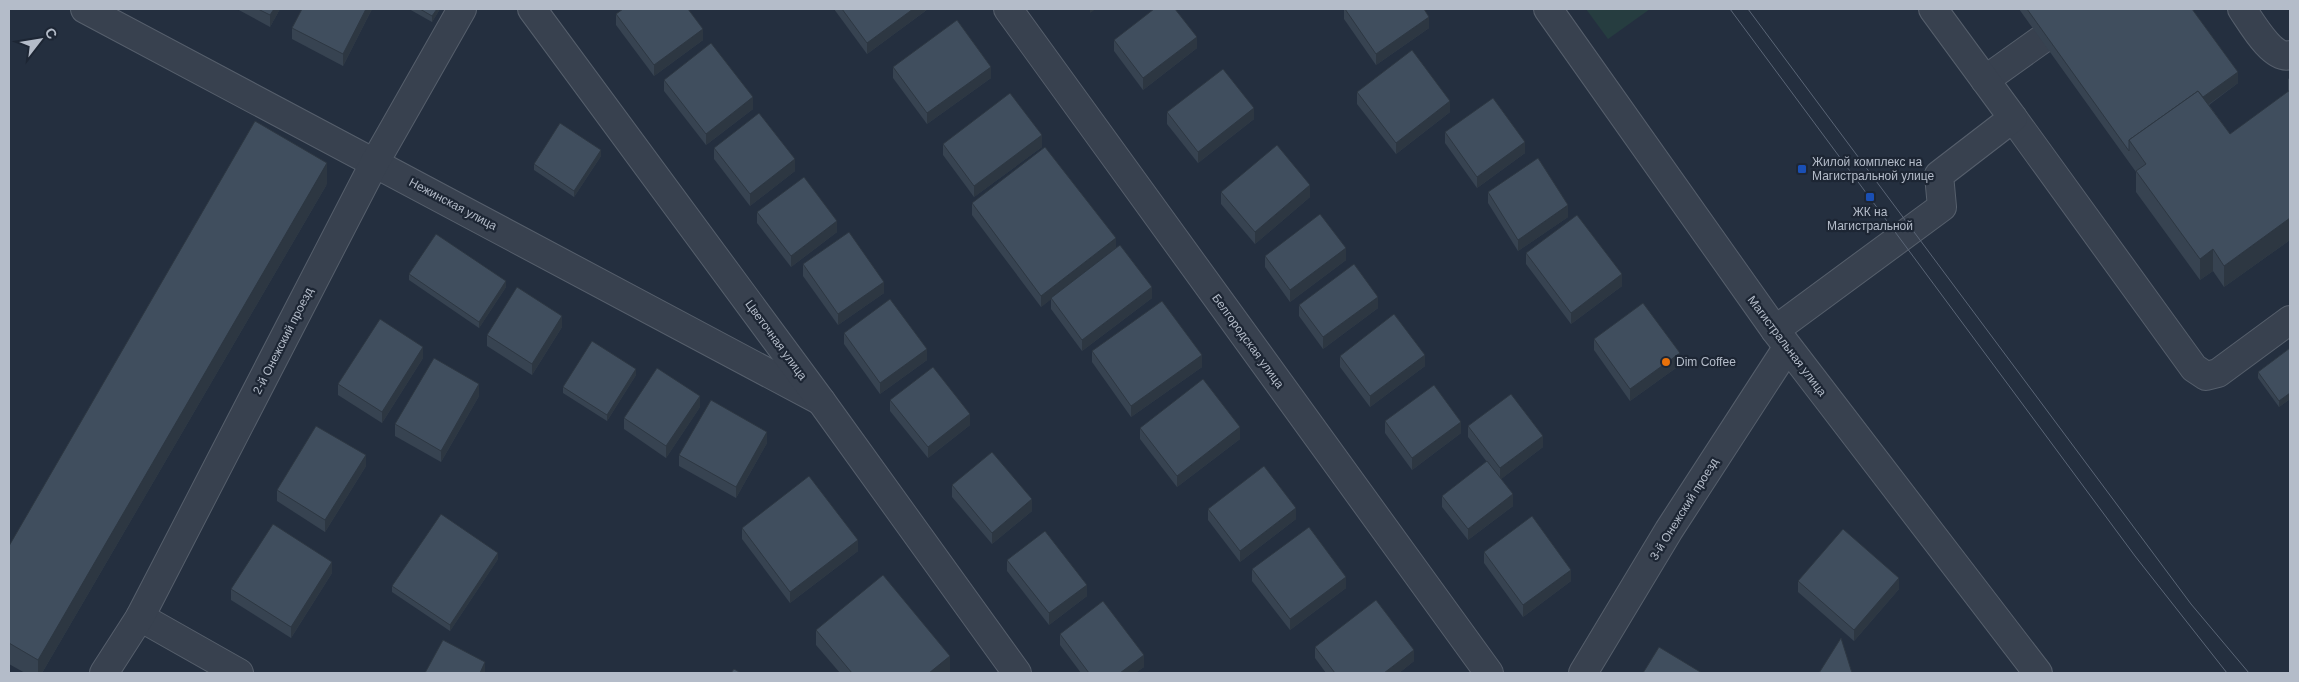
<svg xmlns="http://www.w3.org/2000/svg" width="2299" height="682" viewBox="0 0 2299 682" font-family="Arial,sans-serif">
  <rect width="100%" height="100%" fill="#242f3f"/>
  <polygon fill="#263d40" points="1586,9 1650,9 1608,39"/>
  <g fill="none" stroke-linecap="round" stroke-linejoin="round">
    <defs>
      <g id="minor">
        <polyline points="85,9 821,401"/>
        <polyline points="532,9 821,401 1017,673"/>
        <polyline points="1008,9 1489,673"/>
        <polyline points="1548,9 1775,330 2038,673"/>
        <path d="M2242 9C2251 22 2273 61 2290 55"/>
        <polyline points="1985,80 2041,40"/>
        <polyline points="2013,118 2194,368 2206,376 2218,373 2290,320"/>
        <polyline points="1775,330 1942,207 1939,175 2013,118 1933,9"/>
        <polyline points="140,617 239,673"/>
        <polyline points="104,673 140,617 375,162 462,9"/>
        <polyline points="1583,673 1669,530 1787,348"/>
      </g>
    </defs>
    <use href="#minor" stroke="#565f6c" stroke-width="30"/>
    <use href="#minor" stroke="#38414f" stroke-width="28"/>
    <g stroke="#5a6576" stroke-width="1">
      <polyline points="1730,9 2135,556 2227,673"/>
      <polyline points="1748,9 2191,604 2249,673"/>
    </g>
  </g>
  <g fill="#374351">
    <polygon points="237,9 280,9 270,27"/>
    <polygon points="302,9 372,9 343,66 292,39 292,28"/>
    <polygon points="409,9 440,9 432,22"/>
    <polygon points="834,9 928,9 867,54"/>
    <polygon points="1344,9 1424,9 1429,28 1376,65 1344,19"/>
    <polygon points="2019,9 2192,9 2238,83 2209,105 2230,134 2288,92 2288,79 2290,78 2290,240 2224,287 2213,271 2200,280 2136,192 2136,172"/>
    <polygon points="616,14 703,40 654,76 616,25"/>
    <polygon points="1114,40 1197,48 1143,90 1114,51"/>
    <polygon points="893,67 991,78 927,124 893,78"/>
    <polygon points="664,80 753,109 706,145 664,91"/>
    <polygon points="1357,92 1450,112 1396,154 1357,104"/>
    <polygon points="1167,112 1254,119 1198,163 1167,124"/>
    <polygon points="1445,132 1525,153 1477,188 1445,143"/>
    <polygon points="943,144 1042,147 974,197 943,155"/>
    <polygon points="714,148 795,171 750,206 714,159"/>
    <polygon points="601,156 574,197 534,170 534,164"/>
    <polygon points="327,184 42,673 25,673 9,664 9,546"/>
    <polygon points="1221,192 1310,197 1255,244 1221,204"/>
    <polygon points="1488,192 1568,217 1518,251 1488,203"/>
    <polygon points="972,203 1116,249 1152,298 1082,351 1051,309 1051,299 1041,307 972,215"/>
    <polygon points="757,212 837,232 791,267 757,223"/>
    <polygon points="1526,253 1622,286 1571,324 1526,264"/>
    <polygon points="1265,256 1346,260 1290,302 1265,267"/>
    <polygon points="803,264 884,293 838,325 803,276"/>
    <polygon points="409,274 506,287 479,328 409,280"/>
    <polygon points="1299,305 1378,308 1323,349 1299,316"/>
    <polygon points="562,327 532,375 487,346 487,335"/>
    <polygon points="844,333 927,360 880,394 844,344"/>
    <polygon points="1594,339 1680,365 1630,401 1594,350"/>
    <polygon points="2290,348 2290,399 2279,407 2258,378 2258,372"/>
    <polygon points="1092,351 1202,367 1131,417 1092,362"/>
    <polygon points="1340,356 1425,366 1370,407 1340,367"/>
    <polygon points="423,358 382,423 338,395 338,384"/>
    <polygon points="636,375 607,421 563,393 563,387"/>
    <polygon points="479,396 441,462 395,436 395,424"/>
    <polygon points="890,400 970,425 928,458 890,411"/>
    <polygon points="700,407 666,458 624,429 624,418"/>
    <polygon points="1385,421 1461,433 1412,470 1385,433"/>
    <polygon points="1468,426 1543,447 1501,479 1513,506 1468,540 1442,507 1442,496 1487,462 1468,437"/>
    <polygon points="1140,428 1240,439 1177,487 1140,439"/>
    <polygon points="767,443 736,498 679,466 679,455"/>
    <polygon points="366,466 325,532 277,501 277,490"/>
    <polygon points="952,485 1032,511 992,544 952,497"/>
    <polygon points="1208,509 1296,519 1240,562 1208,520"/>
    <polygon points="742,528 858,551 790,603 742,539"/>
    <polygon points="1484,552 1571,581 1523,617 1484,563"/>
    <polygon points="498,559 450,631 392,592 392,586"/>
    <polygon points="1007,560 1087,596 1049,625 1007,571"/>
    <polygon points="1252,569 1346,588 1290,630 1252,581"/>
    <polygon points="332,573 291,638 231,600 231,589"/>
    <polygon points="1798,581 1899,589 1854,641 1798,592"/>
    <polygon points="816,630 950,672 948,673 840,673 816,645"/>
    <polygon points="1060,634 1144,667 1135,673 1081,673 1060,645"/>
    <polygon points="1315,647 1414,661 1399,673 1326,673 1315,658"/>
  </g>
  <g fill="#2d3742">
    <polygon points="274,9 280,9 270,27 270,15"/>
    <polygon points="366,9 372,9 343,66 343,54"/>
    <polygon points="437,9 440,9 432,22 432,16"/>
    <polygon points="913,9 928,9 867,54 867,43"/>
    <polygon points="1090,9 1096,9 1090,13"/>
    <polygon points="1429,17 1429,28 1376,65 1376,54"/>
    <polygon points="703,29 703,40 654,76 654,65"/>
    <polygon points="1197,37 1197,48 1143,90 1143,78"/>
    <polygon points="991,67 991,78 927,124 927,113"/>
    <polygon points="2238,72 2238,83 2140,154 2134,147"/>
    <polygon points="753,97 753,109 706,145 706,134"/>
    <polygon points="1450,101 1450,112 1396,154 1396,143"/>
    <polygon points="1254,108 1254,119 1198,163 1198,152"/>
    <polygon points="1042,135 1042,147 974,197 974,186"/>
    <polygon points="1525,142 1525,153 1477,188 1477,177"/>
    <polygon points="601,150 601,156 574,197 574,191"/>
    <polygon points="795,159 795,171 750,206 750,194"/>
    <polygon points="327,163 327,184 42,673 38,673 38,660"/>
    <polygon points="1310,185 1310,197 1255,244 1255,232"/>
    <polygon points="1568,205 1568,217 1518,251 1518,240"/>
    <polygon points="2290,218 2290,240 2224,287 2224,266"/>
    <polygon points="837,221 837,232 791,267 791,256"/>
    <polygon points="1116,238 1116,250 1041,307 1041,296"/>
    <polygon points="1346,248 1346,260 1290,302 1290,290"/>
    <polygon points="2213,249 2213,271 2200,280 2200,259"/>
    <polygon points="1622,274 1622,286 1571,324 1571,313"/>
    <polygon points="506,281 506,287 479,328 479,322"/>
    <polygon points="884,282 884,293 838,325 838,314"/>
    <polygon points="1152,287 1152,298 1082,351 1082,340"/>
    <polygon points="1378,297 1378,308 1323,349 1323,337"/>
    <polygon points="562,316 562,327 532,375 532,364"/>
    <polygon points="423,347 423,358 382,423 382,412"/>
    <polygon points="927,349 927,360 880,394 880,383"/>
    <polygon points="1680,353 1680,365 1630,401 1630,389"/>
    <polygon points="1202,355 1202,367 1131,417 1131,406"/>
    <polygon points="1425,355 1425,366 1370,407 1370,396"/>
    <polygon points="636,369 636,375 607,421 607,415"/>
    <polygon points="479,384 479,396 441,462 441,451"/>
    <polygon points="2290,393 2290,399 2279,407 2279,401"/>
    <polygon points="700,396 700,407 666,458 666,446"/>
    <polygon points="970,414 970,425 928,458 928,447"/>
    <polygon points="1461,422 1461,433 1412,470 1412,458"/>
    <polygon points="1240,427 1240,439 1177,487 1177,476"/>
    <polygon points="767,432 767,443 736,498 736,487"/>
    <polygon points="1543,436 1543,447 1500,480 1500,468"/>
    <polygon points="366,455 366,466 325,532 325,520"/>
    <polygon points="1513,494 1513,506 1468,540 1468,529"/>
    <polygon points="1032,499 1032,511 992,544 992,533"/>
    <polygon points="1296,508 1296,519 1240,562 1240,551"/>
    <polygon points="858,540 858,551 790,603 790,592"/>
    <polygon points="498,553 498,559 450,631 450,625"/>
    <polygon points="332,562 332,573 291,638 291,627"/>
    <polygon points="1571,570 1571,581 1523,617 1523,605"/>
    <polygon points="1346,577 1346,588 1290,630 1290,619"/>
    <polygon points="1899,578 1899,589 1854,641 1854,630"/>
    <polygon points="1087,585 1087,596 1049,625 1049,613"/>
    <polygon points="1414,650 1414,661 1399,673 1384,673"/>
    <polygon points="1144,655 1144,667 1135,673 1120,673"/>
    <polygon points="950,656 950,672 948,673 929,673"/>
    <polygon points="485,662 485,673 480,673"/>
  </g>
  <g fill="#404e5e" stroke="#2d3742">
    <polygon points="258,9 274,9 270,15"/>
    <polygon points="302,9 366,9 343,54 292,28"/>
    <polygon points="420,9 437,9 432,16"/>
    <polygon points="623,9 688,9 703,29 654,65 616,14"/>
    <polygon points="842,9 913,9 867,43"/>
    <polygon points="1154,9 1175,9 1197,37 1143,78 1114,40"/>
    <polygon points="1345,9 1424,9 1429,17 1376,54"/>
    <polygon points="2027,9 2192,9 2238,72 2203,97 2198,91 2129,140 2129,151"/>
    <polygon points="957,20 991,67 927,113 893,67"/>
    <polygon points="711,43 753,97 706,134 664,80"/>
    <polygon points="1412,50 1450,101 1396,143 1357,92"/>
    <polygon points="1223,69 1254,108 1198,152 1167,112"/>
    <polygon points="2290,90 2290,218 2224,266 2213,249 2200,259 2136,171 2146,164 2129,140 2198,91 2230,134"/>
    <polygon points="1010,93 1042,135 974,186 943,144"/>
    <polygon points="1493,98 1525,142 1477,177 1445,132"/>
    <polygon points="759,113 795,159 750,194 714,148"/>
    <polygon points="255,121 327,163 38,660 9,643 9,546"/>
    <polygon points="560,123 601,150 574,191 534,164"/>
    <polygon points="1277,145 1310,185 1255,232 1221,192"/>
    <polygon points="1045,147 1116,238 1041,296 972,203"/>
    <polygon points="1538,158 1568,205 1518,240 1488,192"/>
    <polygon points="804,177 837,221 791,256 757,212"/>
    <polygon points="1320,214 1346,248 1290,290 1265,256"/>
    <polygon points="1577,215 1622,274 1571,313 1526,253"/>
    <polygon points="849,232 884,282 838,314 803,264"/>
    <polygon points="436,234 506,281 479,322 409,274"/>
    <polygon points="1120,245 1152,287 1082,340 1051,298"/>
    <polygon points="1354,264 1378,297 1323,337 1299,305"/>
    <polygon points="517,287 562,316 532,364 487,335"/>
    <polygon points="890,299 927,349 880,383 844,333"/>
    <polygon points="1162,301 1202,355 1131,406 1092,351"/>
    <polygon points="1643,303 1680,353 1630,389 1594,339"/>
    <polygon points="1394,314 1425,355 1370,396 1340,356"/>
    <polygon points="380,319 423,347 382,412 338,384"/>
    <polygon points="592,341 636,369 607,415 563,387"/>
    <polygon points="2290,348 2290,393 2279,401 2258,372"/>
    <polygon points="434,358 479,384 441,451 395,424"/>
    <polygon points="933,367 970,414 928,447 890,400"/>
    <polygon points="657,368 700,396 666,446 624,418"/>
    <polygon points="1203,379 1240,427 1177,476 1140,428"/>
    <polygon points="1434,385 1461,422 1412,458 1385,421"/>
    <polygon points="1511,394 1543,436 1500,468 1468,426"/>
    <polygon points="711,400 767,432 736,487 679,455"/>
    <polygon points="316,426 366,455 325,520 277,490"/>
    <polygon points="992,452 1032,499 992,533 952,485"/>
    <polygon points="1487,461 1513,494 1468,529 1442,496"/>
    <polygon points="1264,466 1296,508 1240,551 1208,509"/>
    <polygon points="809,476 858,540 790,592 742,528"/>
    <polygon points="441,514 498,553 450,625 392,586"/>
    <polygon points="1532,516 1571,570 1523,605 1484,552"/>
    <polygon points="273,524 332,562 291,627 231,589"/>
    <polygon points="1309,527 1346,577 1290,619 1252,569"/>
    <polygon points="1843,529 1899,578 1854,630 1798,581"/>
    <polygon points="1045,531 1087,585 1049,613 1007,560"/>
    <polygon points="883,575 950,656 929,673 852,673 816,630"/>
    <polygon points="1376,600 1414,650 1384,673 1335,673 1315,647"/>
    <polygon points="1103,601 1144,655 1120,673 1089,673 1060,634"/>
    <polygon points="1841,638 1852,673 1819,673"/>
    <polygon points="443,640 485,662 480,673 425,673"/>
    <polygon points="1659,647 1702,673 1643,673"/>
    <polygon points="734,669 741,673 731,673"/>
  </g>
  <g fill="#1a4fb4" stroke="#1d2634" stroke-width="2">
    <rect x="1797" y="164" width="10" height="10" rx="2.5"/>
    <rect x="1865" y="192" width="10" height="10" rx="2.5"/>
  </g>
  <circle fill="#e8710a" stroke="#1d2634" stroke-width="2" cx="1666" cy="362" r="5"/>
  <g text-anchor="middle" stroke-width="4.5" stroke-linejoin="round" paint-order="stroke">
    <g font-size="12" fill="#b4bcc9" stroke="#1d2634" text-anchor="start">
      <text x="1812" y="166">Жилой комплекс на<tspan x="1812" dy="14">Магистральной улице</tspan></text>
      <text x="1870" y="216" text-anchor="middle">ЖК на<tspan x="1870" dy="14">Магистральной</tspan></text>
      <text x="1676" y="366">Dim Coffee</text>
    </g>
    <g font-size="12" fill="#b4bcc9" stroke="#1d2634">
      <text transform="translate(453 204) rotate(28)" y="4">Нежинская улица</text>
      <text transform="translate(776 340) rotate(54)" y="4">Цветочная улица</text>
      <text transform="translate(283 341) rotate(-63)" y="4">2-й Онежский проезд</text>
      <text transform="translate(1248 341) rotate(54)" y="4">Белгородская улица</text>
      <text transform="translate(1787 346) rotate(53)" y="4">Магистральная улица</text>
      <text transform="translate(1684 509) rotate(-58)" y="4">3-й Онежский проезд</text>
    </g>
  </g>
  <rect width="2299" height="682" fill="none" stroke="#b4bcc9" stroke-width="20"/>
  <g transform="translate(40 40) rotate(59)" stroke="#1d2634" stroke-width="4" paint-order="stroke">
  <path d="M0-4L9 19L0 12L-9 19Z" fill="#b4bcc9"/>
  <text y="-8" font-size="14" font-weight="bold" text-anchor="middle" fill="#b4bcc9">С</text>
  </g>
</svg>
